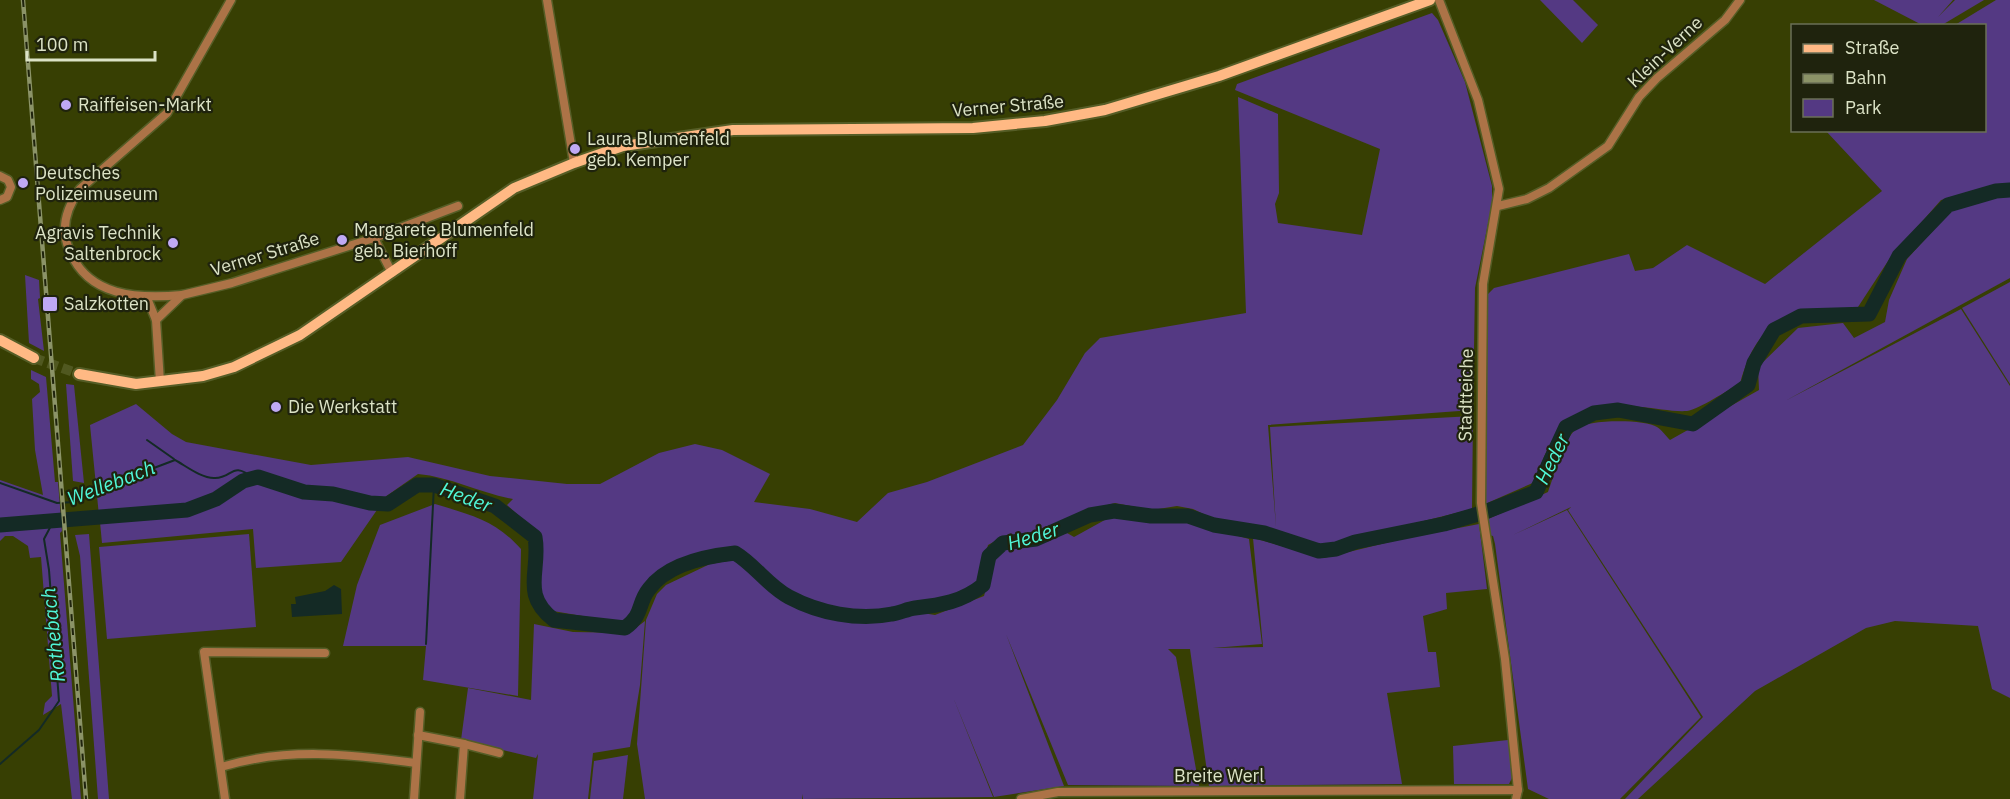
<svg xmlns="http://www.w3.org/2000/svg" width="2010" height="799" viewBox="0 0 2010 799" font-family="'IBM Plex Sans',sans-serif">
  <rect width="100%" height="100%" fill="#373f03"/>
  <g fill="#543983">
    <polygon points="1540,0 1573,0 1598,25 1582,43"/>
    <polygon points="1874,0 1953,0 1938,17 1955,0 1984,0 1942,25 1924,26"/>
    <path d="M1996 0H2010V185L1941 200 1890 258 1858 307C1794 313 1759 312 1740 384 1727 390 1700 409 1687 411 1673 412 1656 408 1641 407 1577 402 1554 420 1535 482L1485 504 1487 295 1494 288 1629 254 1635 271 1653 268 1687 245 1765 284 1882 191 1826 131 1984 130V26L1955 25Z"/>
    <path d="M1432 13 1438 20 1465 82 1492 186V204L1475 288 1473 410 1268 425 1276 527 1270 427 1473 416 1472 509 1319 547 1295 541 1268 529 1214 519 1193 509 1177 506 1152 510 1115 503 1085 511 1035 534 999 539 988 545C985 556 984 572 979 581 966 604 913 602 891 608L935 615 984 596 993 563 1003 550 1032 545 1067 533 1074 537 1112 516 1148 521H1185L1249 539 1262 644 1213 648 1263 647 1253 538 1324 558 1402 539 1479 524 1487 589 1446 593 1447 609 1423 616 1428 652H1436L1440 687 1387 693 1402 784 1209 786 1190 649H1168L1176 657 1199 786 1068 785 1006 634 1064 786 994 797 953 697 993 797 803 799 802 794V799H645L637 744 646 620 657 594 666 585 710 564 734 560 750 573 744 564 750 558 757 564C728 533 673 559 647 585 634 597 638 614 624 623L547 610 541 596 540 535 507 505 513 499C480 493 451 477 418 474L385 497 371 498 333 489 304 488 258 473 195 504 99 516 90 425 136 404 172 434 186 442 311 465 408 457 490 476 567 484H600L659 453 695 444 722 450 770 474 754 502 810 509 857 522 888 493 927 482 1023 445 1057 400 1085 353 1100 338 1246 313 1238 97 1278 114 1279 193 1275 204 1278 223 1362 235 1380 149 1235 90 1237 84Z"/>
    <path d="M2010 196V278L1785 401 1961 309 2010 386V698L1992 689 1978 626 1895 621 1866 628 1755 691 1638 799H1625L1703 717 1568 510 1571 507 1513 535 1567 510 1701 717 1620 799H1549L1528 789 1495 544 1493 536 1489 535 1486 520 1548 492C1554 476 1563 440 1576 429 1586 419 1645 419 1657 427 1662 430 1666 436 1670 440L1759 390 1758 367 1798 328 1843 323 1854 338 1885 322 1889 300 1907 259 1952 210 1995 197Z"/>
    <polygon points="25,275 39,280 40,298 38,299 44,351 29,343"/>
    <polygon points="2010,282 2010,384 1962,308"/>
    <polygon points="31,370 46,377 55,482 58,482 62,531 60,533 81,799 72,799 61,704 43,715 45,703 52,696 41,557 30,558 28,546 13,536 5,536 0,541 0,480 43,495 35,450 32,399 40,392 39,384 31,379"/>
    <polygon points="66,384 74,385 84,483 73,481"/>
    <path d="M260 480 301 496 333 498 379 507 341 562 256 568 253 529 102 543 100 522C132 520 171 520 202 508 222 500 239 487 260 480Z"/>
    <path d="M435 504C471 515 495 520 521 549L518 696 423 680 426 646H343L357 585 380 525Z"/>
    <polygon points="89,534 109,799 98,799 80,556 75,535"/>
    <polygon points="249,534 256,627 107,639 99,547"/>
    <polygon points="645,621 640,685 630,747 593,753 588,799 533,799 538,754 536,758 461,740 468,688 531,700 534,624 573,632 629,633"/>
    <polygon points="1508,740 1513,776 1509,784 1454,784 1453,746"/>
    <polygon points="628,755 623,799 590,799 594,761"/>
  </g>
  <polygon fill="#142a25" points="334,585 341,589 342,614 292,617 291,604 296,604 295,597 325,591"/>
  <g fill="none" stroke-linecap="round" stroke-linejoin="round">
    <g stroke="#142a25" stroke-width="2">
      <polyline points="147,440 174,459"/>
      <path d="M0 483 57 503 74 502 120 476 138 474 175 460C186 466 201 478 214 478 233 479 231 460 253 478"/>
      <polyline points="426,644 434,485"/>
      <polyline points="0,764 39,730 59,701 49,570 44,539 54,520"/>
    </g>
    <path stroke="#142a25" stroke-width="15" d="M0 525 187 510 216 499 243 481 258 477 304 492 333 494 370 503 388 504 417 485H434L495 506 535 537C541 571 520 594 554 620L625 628C644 614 637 604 649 589 667 564 707 556 735 553 755 565 768 586 789 597 819 613 858 621 892 614 900 613 907 609 915 608 941 605 962 602 983 585L989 556 1003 543 1036 539 1090 515 1114 511 1151 516H1188L1214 525 1264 533 1319 551 1336 549 1355 542 1444 524 1485 512 1536 492 1566 427 1594 413 1618 410 1693 424 1748 385 1754 363 1774 330 1801 316 1869 314 1899 256 1948 205 1996 191 2010 190"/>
    <polyline stroke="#505820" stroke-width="10" stroke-dasharray="10 5" stroke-linecap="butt" points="34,358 79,374"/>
    <defs>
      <g id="minor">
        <polyline points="547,0 574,163"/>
        <polyline points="1439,0 1478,100 1499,189 1483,284 1481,503 1505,659 1518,790 1516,799"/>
        <polyline points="0,176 8,180 11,187 7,197 0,200"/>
        <polyline points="1498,206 1527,199 1549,188 1608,146 1639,97 1657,78 1725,20 1740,0"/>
        <polyline points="374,238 392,273"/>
        <path d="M182 295C138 299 87 297 69 249 60 228 67 207 80 189L167 113 231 0"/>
        <polyline points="147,298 156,320 160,382"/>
        <polyline points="156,320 182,295 232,283 374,238 458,206"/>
        <polyline points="418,735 464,744 460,799"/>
        <polyline points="464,744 499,753"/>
        <path d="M221 767C286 747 350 754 416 763"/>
        <polyline points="225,799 204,652 325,653"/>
        <polyline points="414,799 420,712"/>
        <polyline points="1021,799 1058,792 1518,790"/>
      </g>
      <g id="major">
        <polyline points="0,340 34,358"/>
        <polyline points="79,374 136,384 203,376 234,367 300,335 514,188 574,163 623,146 733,130 973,128 1045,121 1105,110 1219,76 1430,0"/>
      </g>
    </defs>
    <use href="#minor" stroke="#555d26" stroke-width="11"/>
    <use href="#major" stroke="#555d26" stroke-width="14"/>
    <use href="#minor" stroke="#ac7347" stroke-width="8"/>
    <use href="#major" stroke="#ffb984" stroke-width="10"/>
    <defs>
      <polyline id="rail" points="23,0 86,799"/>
    </defs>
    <use href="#rail" stroke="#8b9367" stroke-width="4.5"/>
    <use href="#rail" stroke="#1f230d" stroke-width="2" stroke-dasharray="7" stroke-linecap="butt"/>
  </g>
  <g fill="#bfa9f4" stroke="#1f230d" stroke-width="2">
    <circle cx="66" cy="105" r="6"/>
    <circle cx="575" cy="149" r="6"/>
    <circle cx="23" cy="183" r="6"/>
    <circle cx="342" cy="240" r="6"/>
    <circle cx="173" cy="243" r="6"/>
    <rect x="42" y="296" width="16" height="16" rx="3"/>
    <circle cx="276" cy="407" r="6"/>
  </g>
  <g text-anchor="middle" stroke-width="4.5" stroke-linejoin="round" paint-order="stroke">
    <g font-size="18" fill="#dce3c6" stroke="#1f230d">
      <text transform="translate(1665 52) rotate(-43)" y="6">Klein-Verne</text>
      <text transform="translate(1008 106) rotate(-5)" y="6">Verner Straße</text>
      <text transform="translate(265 254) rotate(-17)" y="6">Verner Straße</text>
      <text transform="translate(1466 395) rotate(-89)" y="6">Stadtteiche</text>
      <text x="1219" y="782">Breite Werl</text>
    </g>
    <g font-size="18" fill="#dce3c6" stroke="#1f230d" text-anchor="start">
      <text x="78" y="111">Raiffeisen-Markt</text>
      <text x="587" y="145">Laura Blumenfeld<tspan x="587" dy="21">geb. Kemper</tspan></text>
      <text x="35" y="179">Deutsches<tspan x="35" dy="21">Polizeimuseum</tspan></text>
      <text x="354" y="236">Margarete Blumenfeld<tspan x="354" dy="21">geb. Bierhoff</tspan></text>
      <text x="161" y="239" text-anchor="end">Agravis Technik<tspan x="161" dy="21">Saltenbrock</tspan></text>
      <text x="64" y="310">Salzkotten</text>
      <text x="288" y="413">Die Werkstatt</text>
    </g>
    <g font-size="20" font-style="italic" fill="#50f7d8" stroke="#1f230d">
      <text transform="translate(1552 459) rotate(-64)" y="7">Heder</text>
      <text transform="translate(111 483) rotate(-21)" y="7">Wellebach</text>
      <text transform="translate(466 497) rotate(20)" y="7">Heder</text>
      <text transform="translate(1033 536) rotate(-17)" y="7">Heder</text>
      <text transform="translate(53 635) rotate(-96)" y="7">Rothebach</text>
    </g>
  </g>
  <rect x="1791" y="24" width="195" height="108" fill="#1f230d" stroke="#6b7057" stroke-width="1.5"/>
  <rect x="1803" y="44" width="30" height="9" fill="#ffb984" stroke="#6b7057" stroke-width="1.5"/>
  <text x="1845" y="54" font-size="18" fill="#dce3c6">Straße</text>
  <rect x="1803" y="74" width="30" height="9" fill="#8b9367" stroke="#6b7057" stroke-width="1.5"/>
  <text x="1845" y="84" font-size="18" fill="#dce3c6">Bahn</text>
  <rect x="1803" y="99" width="30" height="18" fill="#543983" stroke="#6b7057" stroke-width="1.5"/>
  <text x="1845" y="114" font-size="18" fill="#dce3c6">Park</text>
  <path d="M27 51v9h128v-9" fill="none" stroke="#dce3c6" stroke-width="3"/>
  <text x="36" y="51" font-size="18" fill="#dce3c6" stroke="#1f230d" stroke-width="4.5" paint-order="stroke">100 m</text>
</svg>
